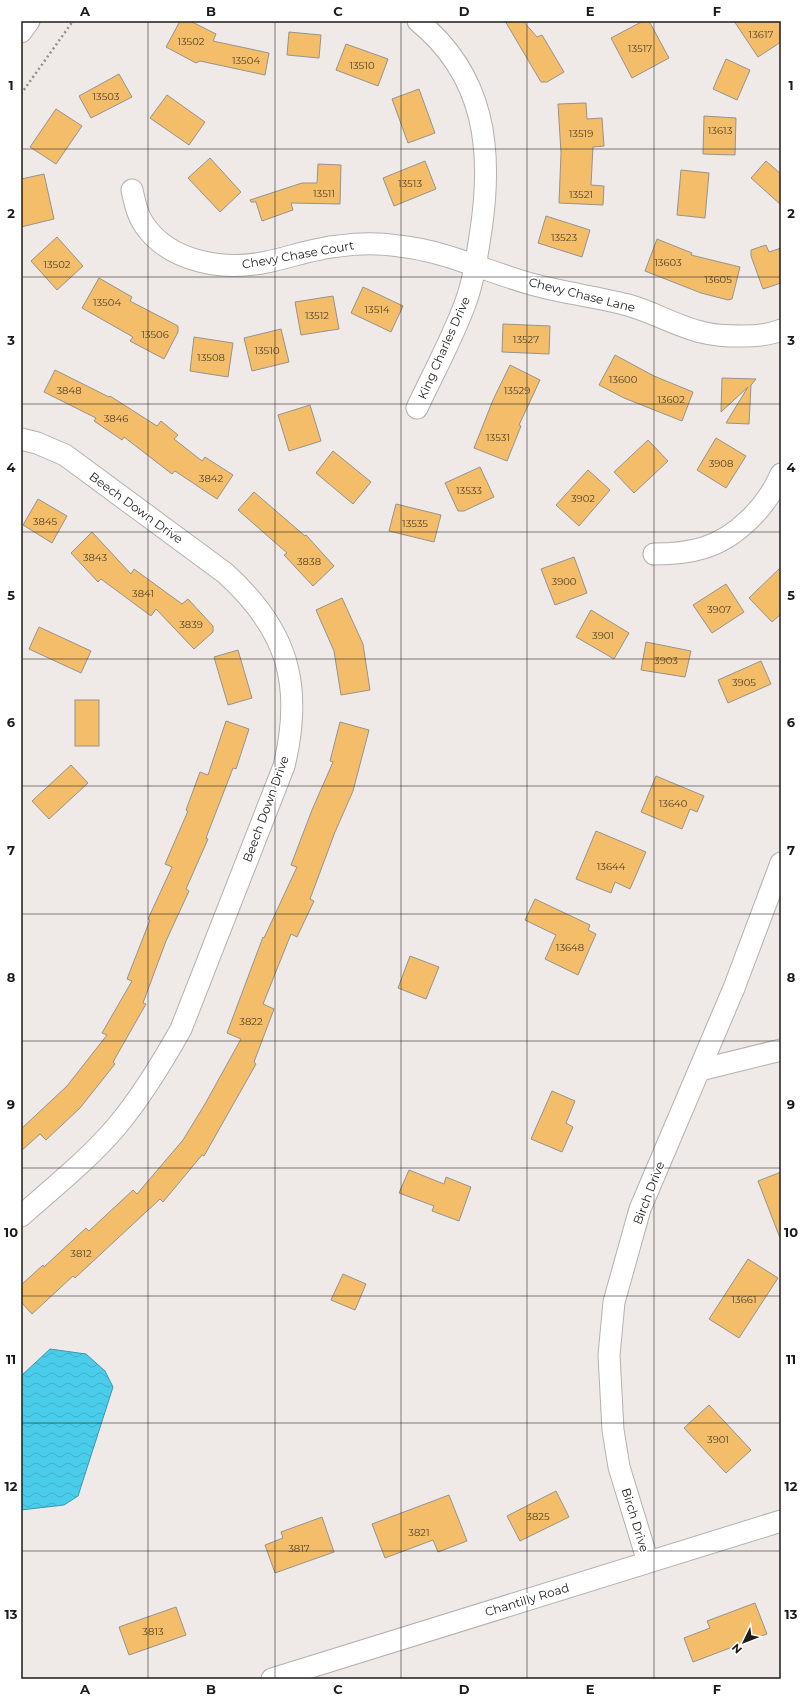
<svg xmlns="http://www.w3.org/2000/svg" width="802" height="1700" viewBox="0 0 802 1700" font-family="Montserrat,sans-serif">
  <defs>
    <pattern id="water-waves" width="16" height="10" patternUnits="userSpaceOnUse"><rect width="16" height="10" fill="#49cdeb"/><path d="M0 5q4-4 8 0t8 0" fill="none" stroke="#3fafc9"/></pattern>
  </defs>
  <rect width="100%" height="100%" fill="#efeae7"/>
  <polygon fill="url(#water-waves)" stroke="#3c98ac" points="50,1349 86,1354 105,1371 113,1387 78,1496 64,1505 21,1510 21,1376"/>
  <g fill="#f3bd69" stroke="#96938e">
    <polygon points="180,21 190,21 216,34 213,41 269,53 265,75 200,61 196,63 166,47"/>
    <polygon points="505,21 523,21 537,37 542,35 564,72 547,82 541,82"/>
    <polygon points="643,21 649,21 669,58 632,78 611,38"/>
    <polygon points="734,21 781,21 781,42 758,57"/>
    <polygon points="289,32 321,35 319,58 287,55"/>
    <polygon points="346,44 388,59 378,86 336,70"/>
    <polygon points="726,59 750,70 737,100 713,89"/>
    <polygon points="119,74 132,97 91,118 79,96"/>
    <polygon points="419,89 435,133 408,143 392,99"/>
    <polygon points="167,95 205,122 189,145 150,118"/>
    <polygon points="586,103 587,119 602,118 604,146 593,147 591,185 604,186 603,205 559,203 561,153 558,104"/>
    <polygon points="56,109 82,126 56,164 30,147"/>
    <polygon points="704,116 736,118 735,155 703,154"/>
    <polygon points="210,158 241,192 220,212 188,178"/>
    <polygon points="425,161 436,189 394,206 383,178"/>
    <polygon points="766,161 781,174 781,205 751,178"/>
    <polygon points="318,164 341,165 340,204 291,203 293,210 262,221 256,202 251,202 250,200 302,183 317,183"/>
    <polygon points="681,170 709,173 705,218 677,215"/>
    <polygon points="44,174 54,219 21,227 21,179"/>
    <polygon points="546,216 590,230 582,257 538,243"/>
    <polygon points="57,237 83,266 57,290 31,261"/>
    <polygon points="657,239 692,253 691,255 740,267 732,299 728,300 701,293 645,271"/>
    <polygon points="766,245 769,252 781,248 781,283 763,289 751,256 751,250"/>
    <polygon points="99,278 132,297 130,301 178,326 178,332 164,359 130,341 133,337 82,308"/>
    <polygon points="363,287 403,306 391,332 351,313"/>
    <polygon points="333,296 339,329 301,335 295,302"/>
    <polygon points="503,324 550,326 549,354 502,352"/>
    <polygon points="281,329 289,362 252,371 244,338"/>
    <polygon points="194,337 233,343 228,377 190,371"/>
    <polygon points="615,355 654,376 693,392 682,421 624,398 599,385"/>
    <polygon points="510,365 540,380 519,425 521,426 507,461 474,448 493,400"/>
    <polygon points="55,370 109,397 110,396 157,426 161,421 178,435 174,439 202,461 205,457 233,475 217,499 175,471 172,474 124,437 122,440 94,421 96,418 44,392"/>
    <polygon points="722,378 756,379 751,385 749,424 726,423 748,387 721,412"/>
    <polygon points="310,405 321,441 289,451 278,415"/>
    <polygon points="716,438 746,456 726,488 697,470"/>
    <polygon points="648,440 668,461 634,493 614,472"/>
    <polygon points="333,451 371,482 353,504 316,473"/>
    <polygon points="480,467 494,497 464,511 458,511 445,483"/>
    <polygon points="588,470 610,490 579,526 556,505"/>
    <polygon points="254,492 305,536 306,535 334,566 313,586 284,555 287,553 238,510"/>
    <polygon points="38,499 67,516 52,543 23,525"/>
    <polygon points="396,504 441,515 434,542 389,531"/>
    <polygon points="92,532 131,574 134,569 182,604 188,599 213,626 213,632 194,649 156,609 151,616 101,579 98,582 71,553"/>
    <polygon points="574,557 587,593 555,605 541,569"/>
    <polygon points="781,567 781,614 772,622 749,598"/>
    <polygon points="726,584 744,612 712,633 693,605"/>
    <polygon points="342,598 363,644 370,690 341,695 334,651 316,610"/>
    <polygon points="591,610 629,633 614,659 576,637"/>
    <polygon points="39,627 91,651 81,673 29,649"/>
    <polygon points="646,642 691,651 685,677 641,670"/>
    <polygon points="238,650 252,698 228,705 214,657"/>
    <polygon points="761,661 771,684 728,703 718,680"/>
    <rect x="75" y="700" width="24" height="46"/>
    <polygon points="226,721 249,729 236,769 233,768 206,838 208,839 186,889 189,891 166,941 143,1003 146,1004 113,1062 115,1064 80,1108 46,1140 40,1134 21,1151 21,1129 67,1086 107,1035 102,1033 132,981 127,979 150,920 148,919 172,867 165,864 188,811 186,810 200,772 208,775"/>
    <polygon points="340,722 369,730 353,791 335,832 310,899 314,901 297,937 291,934 263,1004 274,1009 254,1062 256,1064 204,1156 202,1155 163,1202 160,1199 75,1278 73,1276 32,1314 21,1302 21,1285 43,1265 44,1267 86,1228 89,1231 133,1190 137,1194 183,1140 205,1104 241,1039 227,1033 263,937 264,938 297,867 291,865 312,810 333,762 330,761"/>
    <polygon points="71,765 88,783 49,819 32,801"/>
    <polygon points="656,776 704,796 697,812 690,809 682,829 641,812"/>
    <polygon points="596,831 646,852 630,889 615,882 611,893 576,879"/>
    <polygon points="535,899 590,925 588,930 596,934 578,975 545,959 556,935 525,920"/>
    <polygon points="410,956 439,967 426,999 398,988"/>
    <polygon points="552,1091 575,1101 566,1123 573,1127 562,1152 531,1139"/>
    <polygon points="409,1170 444,1184 446,1177 471,1187 459,1221 432,1211 434,1206 399,1193"/>
    <polygon points="781,1172 781,1238 780,1238 758,1181"/>
    <polygon points="748,1259 778,1278 739,1338 709,1319"/>
    <polygon points="343,1274 366,1284 355,1310 331,1300"/>
    <polygon points="709,1405 751,1450 726,1473 684,1428"/>
    <polygon points="556,1491 569,1517 520,1541 507,1516"/>
    <polygon points="449,1495 467,1541 438,1552 433,1540 385,1558 372,1524"/>
    <polygon points="322,1517 334,1552 275,1573 265,1545 283,1538 281,1532"/>
    <polygon points="755,1603 767,1634 693,1662 684,1638 710,1628 707,1621"/>
    <polygon points="176,1607 186,1635 129,1655 119,1627"/>
  </g>
  <g fill="none" stroke-linecap="round" stroke-linejoin="round">
    <defs>
      <g id="minor">
        <polyline points="21,32 29,21"/>
        <path d="M132 190C135 203 137 215 145 226 171 263 226 271 267 262 291 257 315 248 339 246 359 243 380 243 399 246 447 251 489 273 535 285 565 293 597 297 628 305 653 312 676 326 701 332 715 336 729 336 743 336 756 336 769 335 781 330"/>
        <path d="M417 408C433 374 452 339 465 304 474 280 477 255 481 230 493 149 485 76 418 21"/>
        <path d="M21 439 37 443 65 455 225 573C287 629 304 684 284 766L181 1029C162 1063 142 1096 117 1126 89 1159 54 1187 21 1216"/>
        <path d="M654 554C671 554 687 553 703 548 737 538 767 506 781 474"/>
        <polyline points="700,1070 781,1050"/>
        <polyline points="648,1562 619,1467 613,1430 609,1355 614,1302 640,1209 734,988 781,863"/>
        <polyline points="272,1679 781,1521"/>
      </g>
    </defs>
    <use href="#minor" stroke="#b5b0ad" stroke-width="23"/>
    <polyline stroke="#928e8c" stroke-width="2.5" stroke-dasharray="2 3" stroke-linecap="butt" points="21,94 73,21"/>
    <use href="#minor" stroke="#fff" stroke-width="21"/>
  </g>
  <path fill="none" stroke="#1d1b1a" stroke-width="1" stroke-opacity="0.55" d="M148 21V1679M275 21V1679M401 21V1679M527 21V1679M654 21V1679M21 149H781M21 277H781M21 404H781M21 532H781M21 659H781M21 786H781M21 914H781M21 1041H781M21 1168H781M21 1296H781M21 1423H781M21 1551H781"/>
  <g text-anchor="middle" stroke-width="3.5" stroke-linejoin="round" paint-order="stroke">
    <g font-size="10" fill="#52442e">
      <text x="761" y="38">13617</text>
      <text x="191" y="45">13502</text>
      <text x="640" y="52">13517</text>
      <text x="246" y="64">13504</text>
      <text x="362" y="69">13510</text>
      <text x="106" y="100">13503</text>
      <text x="720" y="134">13613</text>
      <text x="581" y="137">13519</text>
      <text x="410" y="187">13513</text>
      <text x="324" y="197">13511</text>
      <text x="581" y="198">13521</text>
      <text x="564" y="241">13523</text>
      <text x="668" y="266">13603</text>
      <text x="57" y="268">13502</text>
      <text x="718" y="283">13605</text>
      <text x="107" y="306">13504</text>
      <text x="377" y="313">13514</text>
      <text x="317" y="319">13512</text>
      <text x="155" y="338">13506</text>
      <text x="526" y="343">13527</text>
      <text x="267" y="354">13510</text>
      <text x="211" y="361">13508</text>
      <text x="623" y="383">13600</text>
      <text x="69" y="394">3848</text>
      <text x="517" y="394">13529</text>
      <text x="671" y="403">13602</text>
      <text x="116" y="422">3846</text>
      <text x="498" y="441">13531</text>
      <text x="721" y="467">3908</text>
      <text x="211" y="482">3842</text>
      <text x="469" y="494">13533</text>
      <text x="583" y="502">3902</text>
      <text x="45" y="525">3845</text>
      <text x="415" y="527">13535</text>
      <text x="95" y="561">3843</text>
      <text x="309" y="565">3838</text>
      <text x="564" y="585">3900</text>
      <text x="143" y="597">3841</text>
      <text x="719" y="613">3907</text>
      <text x="191" y="628">3839</text>
      <text x="603" y="639">3901</text>
      <text x="666" y="664">3903</text>
      <text x="744" y="686">3905</text>
      <text x="673" y="807">13640</text>
      <text x="611" y="870">13644</text>
      <text x="570" y="951">13648</text>
      <text x="251" y="1025">3822</text>
      <text x="81" y="1257">3812</text>
      <text x="744" y="1303">13661</text>
      <text x="718" y="1443">3901</text>
      <text x="538" y="1520">3825</text>
      <text x="419" y="1536">3821</text>
      <text x="299" y="1552">3817</text>
      <text x="153" y="1635">3813</text>
    </g>
    <g font-size="12" fill="#1d1b1a" stroke="#fff">
      <text transform="translate(298 255) rotate(-10)" y="4">Chevy Chase Court</text>
      <text transform="translate(582 295) rotate(14)" y="4">Chevy Chase Lane</text>
      <text transform="translate(444 348) rotate(-66)" y="4">King Charles Drive</text>
      <text transform="translate(136 508) rotate(36)" y="4">Beech Down Drive</text>
      <text transform="translate(266 809) rotate(-70)" y="4">Beech Down Drive</text>
      <text transform="translate(649 1193) rotate(-69)" y="4">Birch Drive</text>
      <text transform="translate(635 1520) rotate(73)" y="4">Birch Drive</text>
      <text transform="translate(527 1600) rotate(-17)" y="4">Chantilly Road</text>
    </g>
  </g>
  <rect width="802" height="1700" fill="none" stroke="#ffffff" stroke-width="44"/>
  <g transform="translate(744 1642) rotate(227)" stroke="#ffffff" stroke-width="3" paint-order="stroke">
  <path d="M0-3L7 15L0 10L-7 15Z" fill="#1d1b1a"/>
  <text y="-6" font-size="11" font-weight="bold" text-anchor="middle" fill="#1d1b1a">N</text>
  </g>
  <rect x="22" y="22" width="758" height="1656" fill="none" stroke="#1d1b1a" stroke-width="1.5"/>
  <g font-size="13" text-anchor="middle" font-weight="bold" fill="#1d1b1a">
    <text x="85" y="16">A</text>
    <text x="211" y="16">B</text>
    <text x="338" y="16">C</text>
    <text x="464" y="16">D</text>
    <text x="590" y="16">E</text>
    <text x="717" y="16">F</text>
    <text x="11" y="90">1</text>
    <text x="791" y="90">1</text>
    <text x="11" y="218">2</text>
    <text x="791" y="218">2</text>
    <text x="11" y="345">3</text>
    <text x="791" y="345">3</text>
    <text x="11" y="472">4</text>
    <text x="791" y="472">4</text>
    <text x="11" y="600">5</text>
    <text x="791" y="600">5</text>
    <text x="11" y="727">6</text>
    <text x="791" y="727">6</text>
    <text x="11" y="855">7</text>
    <text x="791" y="855">7</text>
    <text x="11" y="982">8</text>
    <text x="791" y="982">8</text>
    <text x="11" y="1109">9</text>
    <text x="791" y="1109">9</text>
    <text x="11" y="1237">10</text>
    <text x="791" y="1237">10</text>
    <text x="11" y="1364">11</text>
    <text x="791" y="1364">11</text>
    <text x="11" y="1491">12</text>
    <text x="791" y="1491">12</text>
    <text x="11" y="1619">13</text>
    <text x="791" y="1619">13</text>
    <text x="85" y="1694">A</text>
    <text x="211" y="1694">B</text>
    <text x="338" y="1694">C</text>
    <text x="464" y="1694">D</text>
    <text x="590" y="1694">E</text>
    <text x="717" y="1694">F</text>
  </g>
</svg>
